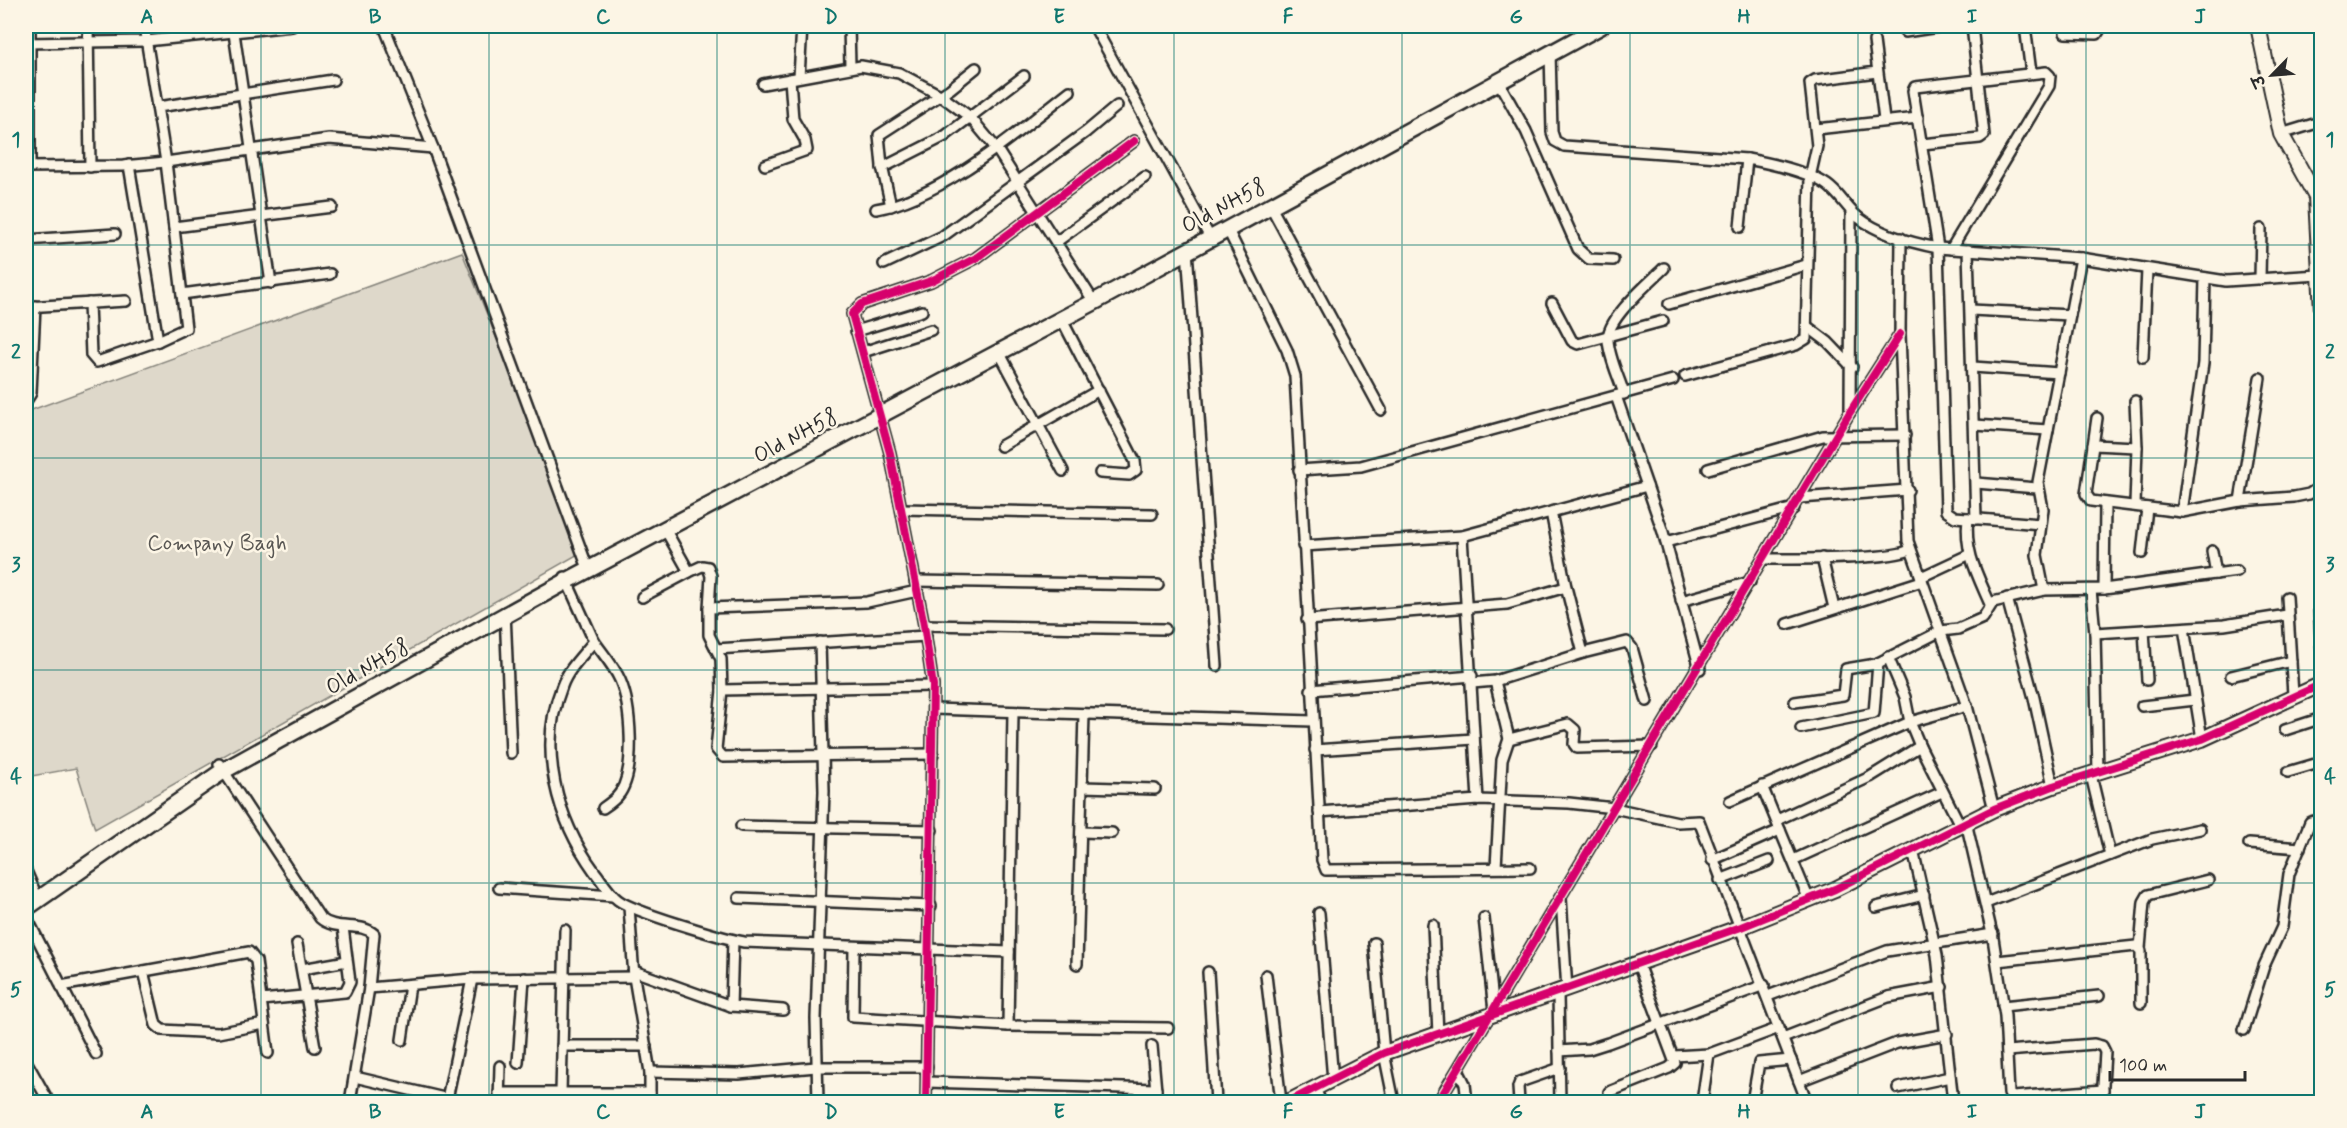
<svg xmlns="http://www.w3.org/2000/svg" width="2347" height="1128" viewBox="0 0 2347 1128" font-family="Mynerve,'Playpen Sans Deva',sans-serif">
  <rect width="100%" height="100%" fill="#fcf5e5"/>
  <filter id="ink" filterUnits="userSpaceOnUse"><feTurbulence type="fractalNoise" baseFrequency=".0167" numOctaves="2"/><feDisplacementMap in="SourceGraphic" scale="12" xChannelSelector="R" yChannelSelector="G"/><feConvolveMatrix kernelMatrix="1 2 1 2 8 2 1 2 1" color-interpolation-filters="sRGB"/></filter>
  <g filter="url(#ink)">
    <polygon fill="#ded8ca" stroke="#84827a" stroke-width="1.5" points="462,252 582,552 95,829 76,768 32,776 26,760 26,412"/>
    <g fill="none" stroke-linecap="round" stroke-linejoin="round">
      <defs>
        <g id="street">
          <polyline points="30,26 30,167"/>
          <polyline points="88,26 90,167"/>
          <polyline points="384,26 433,148 586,563"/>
          <polyline points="849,26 850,66"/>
          <polyline points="1094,26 1207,232"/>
          <polyline points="2025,26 2031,73"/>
          <polyline points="1905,32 1945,26"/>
          <polyline points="234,33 271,283"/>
          <polyline points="2065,33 2097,34 2102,26"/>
          <polyline points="1874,41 1884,120"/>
          <polyline points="26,43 146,41 292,26"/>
          <path d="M1550 52 1552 132 1555 141 1564 146 1747 159C1769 163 1809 172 1827 185 1840 194 1847 209 1859 218 1881 235 1912 243 1938 248L2081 258 2226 281 2319 275"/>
          <polyline points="799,77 802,26"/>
          <polyline points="1498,81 1526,131 1578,249 1589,259 1613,260"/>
          <polyline points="763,84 861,66 899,73 940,95 970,117 996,148 1094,302"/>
          <polyline points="158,107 333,80"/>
          <polyline points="1816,129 1918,118"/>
          <polyline points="2281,134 2317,123 2322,114"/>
          <polyline points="1922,144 1980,138 1984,135 1972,26"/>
          <polyline points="129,165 158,341"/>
          <polyline points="765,165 807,150 805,140 793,119 790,79"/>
          <polyline points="26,167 123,166 166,162 329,139 433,148"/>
          <polyline points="882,168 945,136 1024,76"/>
          <polyline points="1270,205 1381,410"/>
          <polyline points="891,206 882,166 879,135 950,89 976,68"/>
          <path d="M876 209C942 198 1017 132 1070 91"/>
          <polyline points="174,227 332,207"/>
          <polyline points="1740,227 1747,159"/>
          <polyline points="1227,228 1287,350 1295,376 1322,860 1326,870 1530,868"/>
          <polyline points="1901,238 1900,334 1908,541 1967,706 1994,809"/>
          <polyline points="26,240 115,234"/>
          <polyline points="1056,242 1145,177"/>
          <polyline points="1951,249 2049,86 2050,76 2046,72 1915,87 1913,91 1938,248 1946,511 1955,517 2041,524"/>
          <polyline points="1187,250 1217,666"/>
          <polyline points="1968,250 1976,519"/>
          <polyline points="884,264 943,236 1086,132 1117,106"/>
          <polyline points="2260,279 2261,229"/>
          <polyline points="182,294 330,274"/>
          <polyline points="89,303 91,355 97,362 158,341 186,328 166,162 144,26"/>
          <polyline points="1552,303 1572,341 1578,344 1663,321"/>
          <polyline points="1669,304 1806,265"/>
          <polyline points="26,307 126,301"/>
          <polyline points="1971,310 2070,315"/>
          <polyline points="1061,318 1135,461 1136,470 1129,475 1100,473"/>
          <polyline points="1808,327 1828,342 1852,367"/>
          <polyline points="856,331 922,311"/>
          <polyline points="863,352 931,330"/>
          <polyline points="999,352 1063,471"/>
          <polyline points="2143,357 2147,270"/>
          <polyline points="1973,367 2059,373"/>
          <polyline points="1685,376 1796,345 1806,339 1810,177 1817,146 1810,83 1815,80 1877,72"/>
          <path d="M1624 394C1619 377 1609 358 1608 340 1606 319 1649 283 1664 268"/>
          <polyline points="1616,396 1663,532 1700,669"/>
          <polyline points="26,401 31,393 35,306"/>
          <polyline points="1850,412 1851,211"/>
          <polyline points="2097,418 2086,494 2091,501 2182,512 2240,501 2294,497 2309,494 2318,488 2322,467"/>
          <polyline points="1975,425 2048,430"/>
          <polyline points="2093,445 2137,447 2135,401"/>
          <polyline points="1001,446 1099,390"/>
          <polyline points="1708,469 1823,436 1905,435"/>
          <polyline points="1299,470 1361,466 1673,380"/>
          <polyline points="1976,483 2037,488"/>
          <polyline points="1800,498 1908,490"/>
          <polyline points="2240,501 2260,378"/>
          <polyline points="2135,505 2137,447"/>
          <polyline points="902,509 1152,514"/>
          <polyline points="1551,512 1566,587 1583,653"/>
          <polyline points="2182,512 2203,363 2205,278"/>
          <path d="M1968 518C1964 551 1977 574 1990 604"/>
          <polyline points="665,529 689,572 702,566 708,567 711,576 709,608 867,602 917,591"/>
          <polyline points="1462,536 1478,800"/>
          <polyline points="1666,542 1794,508"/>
          <polyline points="1303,546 1462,536 1647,486"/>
          <polyline points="2212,551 2216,574"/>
          <polyline points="2142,553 2147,508"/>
          <polyline points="1822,558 1834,608"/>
          <path d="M1764 559C1789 559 1894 560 1909 550"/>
          <path d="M565 577 594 641C583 655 568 669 562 686 537 749 557 820 595 872 602 881 609 893 618 900 634 912 722 938 744 942L1009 952"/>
          <polyline points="1921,577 1968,555"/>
          <polyline points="915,581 1158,585"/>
          <polyline points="2104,589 2105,503"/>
          <polyline points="2044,590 2037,555 2043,509 2038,482 2081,258"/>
          <polyline points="2091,590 2095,633 2098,772"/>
          <polyline points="642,597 689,572"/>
          <polyline points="2287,597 2293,695"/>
          <polyline points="2007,598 2034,698 2053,786"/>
          <polyline points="1681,601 1750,582"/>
          <polyline points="709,608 709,635 721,659 722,690 933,686"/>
          <polyline points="2319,608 2322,650"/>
          <polyline points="505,612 511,753"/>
          <polyline points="1307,620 1507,604 1566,587"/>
          <polyline points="1787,624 1922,581"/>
          <polyline points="924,625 1165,629"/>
          <polyline points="2184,628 2202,739"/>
          <polyline points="2144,630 2147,680"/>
          <polyline points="2095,633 2224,625 2287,615"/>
          <path d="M594 641C603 654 614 666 620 680 631 705 636 769 620 793 616 799 609 804 603 808"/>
          <polyline points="716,649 926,636"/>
          <polyline points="1888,657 1905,697 1910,722 1920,746 1960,825"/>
          <polyline points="2231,676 2291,661"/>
          <polyline points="1495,681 1509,739 1502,760 1496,867"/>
          <polyline points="1472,683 1495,681 1583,653 1627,642 1632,648 1647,701"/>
          <polyline points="722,690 716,749 723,757 933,754"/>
          <polyline points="1311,690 1472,676"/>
          <polyline points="1795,702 1843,695 1846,669 1876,664 1941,631 1958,629 1983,618 1993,602 2044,590 2104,589 2237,571"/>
          <polyline points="2142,706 2195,700"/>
          <polyline points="934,709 1313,721"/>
          <polyline points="1801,728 1874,713 1878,663"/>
          <polyline points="2285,730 2322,718"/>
          <polyline points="1509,739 1568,724 1575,730 1574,744 1577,748 1652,746"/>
          <polyline points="1315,750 1474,739"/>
          <path d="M219 764 320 918C336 932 360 921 374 934L369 988 350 1102"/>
          <polyline points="2288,772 2322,762"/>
          <polyline points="2091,775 2110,855"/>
          <polyline points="1082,787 1155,789"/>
          <polyline points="1730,801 1910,722 1967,706"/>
          <polyline points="1319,812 1478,800 1569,803 1614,808 1678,822 1699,821 1807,1102"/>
          <polyline points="1777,820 1870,777 1920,746"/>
          <polyline points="1966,822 1993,938 2005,1016 2009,1094 2013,1097 2103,1090"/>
          <polyline points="741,826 932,830"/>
          <polyline points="1780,830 1809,900"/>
          <polyline points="1081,832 1112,833"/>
          <polyline points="2249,844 2300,848"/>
          <polyline points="1913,850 1937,955 1953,1102"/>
          <polyline points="1712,860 1780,830 1762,786"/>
          <polyline points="1793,860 1942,792"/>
          <polyline points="26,871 38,899"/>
          <polyline points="1720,880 1769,861"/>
          <polyline points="499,888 613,896"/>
          <polyline points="739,898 931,906"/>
          <polyline points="1561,898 1567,990"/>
          <polyline points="1986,903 2152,839 2200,829"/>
          <polyline points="629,907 634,977 650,1072 650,1102"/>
          <polyline points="1876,907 1924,895"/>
          <polyline points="1319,913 1333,1080"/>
          <polyline points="26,916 96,1054"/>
          <polyline points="1484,918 1494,1011"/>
          <polyline points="1433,925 1438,1034"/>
          <polyline points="1374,943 1384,1053 1394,1102"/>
          <polyline points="297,944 315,1047"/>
          <polyline points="854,947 853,1017 1008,1026 1168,1028"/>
          <polyline points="2140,948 2144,902 2148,895 2208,880"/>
          <polyline points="1997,961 2136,946 2141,951 2141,1003"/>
          <polyline points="1077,964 1084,714"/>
          <polyline points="302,969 347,961"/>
          <polyline points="143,971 156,1025 162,1030 218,1033 264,1024"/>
          <polyline points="634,971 731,1006 733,940"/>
          <polyline points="1208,972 1216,1102"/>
          <polyline points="1266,975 1281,1102"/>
          <polyline points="61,986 249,952 256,961 268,1053"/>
          <polyline points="369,988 472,979 634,977"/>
          <polyline points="1558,994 1560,1102"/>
          <polyline points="1768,996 1887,951 1993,934"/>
          <polyline points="261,1000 345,992 350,982 343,927"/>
          <polyline points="731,1006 783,1010"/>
          <polyline points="2003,1006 2099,996"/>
          <polyline points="1008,1026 1013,712"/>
          <polyline points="2244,1030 2264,966 2282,927 2289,874 2310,822 2322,819"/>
          <polyline points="1783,1038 1888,997 1942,987"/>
          <polyline points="402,1040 410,985"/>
          <polyline points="562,1046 646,1046"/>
          <polyline points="1152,1046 1157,1102"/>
          <polyline points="1559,1051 1589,1049 1608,1043 1764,985"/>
          <polyline points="2007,1051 2094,1044 2102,1046 2105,1052 2102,1102"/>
          <polyline points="1674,1056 1709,1054 1779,1028"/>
          <polyline points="26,1061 49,1102"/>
          <polyline points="518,1063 524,978"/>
          <polyline points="1458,1070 1465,1084 1467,1102"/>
          <polyline points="650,1072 739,1074 816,1067 927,1067"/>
          <polyline points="355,1077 461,1102"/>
          <polyline points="1799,1081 1897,1043 1947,1034"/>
          <polyline points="927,1082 1156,1089"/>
          <polyline points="1898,1088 1950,1077"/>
          <polyline points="1315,1089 1321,1102"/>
          <polyline points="1609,1092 1669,1068 1675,1063 1638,964"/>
          <polyline points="499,1093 650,1093"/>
          <polyline points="561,1093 565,930"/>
          <polyline points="447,1099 472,979"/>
          <polyline points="2231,1101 2237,1102"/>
          <polyline points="499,1102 500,1066"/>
          <polyline points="818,1102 816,1018 824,791 820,642"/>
          <polyline points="926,1102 933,686 924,625 890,453 852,314 862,304 931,281 976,258 1134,141"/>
          <polyline points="1438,1102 1850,412 1900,334"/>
          <polyline points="1519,1102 1518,1087 1520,1082 1560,1068"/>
          <polyline points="1702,1102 1709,1054"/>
          <polyline points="1752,1102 1759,1063 1791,1060"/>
        </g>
        <g id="secondary">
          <polyline points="2258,26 2281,134 2316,197 2322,311"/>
          <polyline points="1288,1102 1384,1053 1741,927 1835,889 1994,809 2053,786 2202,739 2322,684"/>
        </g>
        <polyline id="primary" points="26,908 223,771 567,581 1094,302 1601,26"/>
      </defs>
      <use href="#street" stroke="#2b2b2b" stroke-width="14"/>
      <use href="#secondary" stroke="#2b2b2b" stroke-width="18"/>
      <use href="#primary" stroke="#2b2b2b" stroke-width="20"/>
      <use href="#street" stroke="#fcf5e5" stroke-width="9"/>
      <use href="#secondary" stroke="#fcf5e5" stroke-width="14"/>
      <use href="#primary" stroke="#fcf5e5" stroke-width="15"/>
      <defs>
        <g id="cycleway">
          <polyline points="926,1102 933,686 924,625 890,453 852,314 862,304 931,281 976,258 1134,141"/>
          <polyline points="1288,1102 1384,1053 1741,927 1835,889 1994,809 2053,786 2202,739 2322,684"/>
          <polyline points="1438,1102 1850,412 1900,334"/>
        </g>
      </defs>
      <use href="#cycleway" stroke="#fcf5e5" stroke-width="11"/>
      <use href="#cycleway" stroke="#d6006c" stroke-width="8"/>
    </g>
  </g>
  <path fill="none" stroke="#0f766e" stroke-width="1.5" stroke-opacity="0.55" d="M261 26V1102M489 26V1102M717 26V1102M945 26V1102M1174 26V1102M1402 26V1102M1630 26V1102M1858 26V1102M2086 26V1102M26 245H2322M26 458H2322M26 670H2322M26 883H2322"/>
  <g text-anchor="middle" stroke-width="5" stroke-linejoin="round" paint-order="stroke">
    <g font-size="22" fill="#2b2b2b" stroke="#fcf5e5">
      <text transform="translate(1223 205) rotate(-28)" y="8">Old NH58</text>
      <text transform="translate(795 435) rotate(-28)" y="8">Old NH58</text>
      <text transform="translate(367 666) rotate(-29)" y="8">Old NH58</text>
    </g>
    <g font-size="22" fill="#585653" stroke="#fcf5e5">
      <text x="217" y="550">Company Bagh</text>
    </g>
  </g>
  <rect width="2347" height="1128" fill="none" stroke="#fcf5e5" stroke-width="66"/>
  <g transform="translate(2272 75) rotate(245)" stroke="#fcf5e5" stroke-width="4.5" paint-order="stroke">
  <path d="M0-4.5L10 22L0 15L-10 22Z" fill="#2b2b2b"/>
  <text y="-9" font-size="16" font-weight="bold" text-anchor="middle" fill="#2b2b2b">उ</text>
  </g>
  <path d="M2110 1071v9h135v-9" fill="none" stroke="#2b2b2b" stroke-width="3"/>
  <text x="2119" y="1071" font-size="18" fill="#2b2b2b" stroke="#fcf5e5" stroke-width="4.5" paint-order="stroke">100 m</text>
  <rect x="33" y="33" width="2281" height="1062" fill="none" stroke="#0f766e" stroke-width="2"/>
  <g font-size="20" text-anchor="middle" font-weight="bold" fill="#0f766e">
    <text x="147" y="23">A</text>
    <text x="375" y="23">B</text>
    <text x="603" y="23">C</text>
    <text x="831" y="23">D</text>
    <text x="1059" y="23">E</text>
    <text x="1288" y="23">F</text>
    <text x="1516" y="23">G</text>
    <text x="1744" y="23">H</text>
    <text x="1972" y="23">I</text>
    <text x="2200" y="23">J</text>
    <text x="16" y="146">1</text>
    <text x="2330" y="146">1</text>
    <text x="16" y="358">2</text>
    <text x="2330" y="358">2</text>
    <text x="16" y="571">3</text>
    <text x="2330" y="571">3</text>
    <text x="16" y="783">4</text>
    <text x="2330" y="783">4</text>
    <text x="16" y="996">5</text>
    <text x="2330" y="996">5</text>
    <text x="147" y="1118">A</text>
    <text x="375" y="1118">B</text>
    <text x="603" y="1118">C</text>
    <text x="831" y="1118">D</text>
    <text x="1059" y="1118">E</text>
    <text x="1288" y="1118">F</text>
    <text x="1516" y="1118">G</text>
    <text x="1744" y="1118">H</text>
    <text x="1972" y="1118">I</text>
    <text x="2200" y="1118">J</text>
  </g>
</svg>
